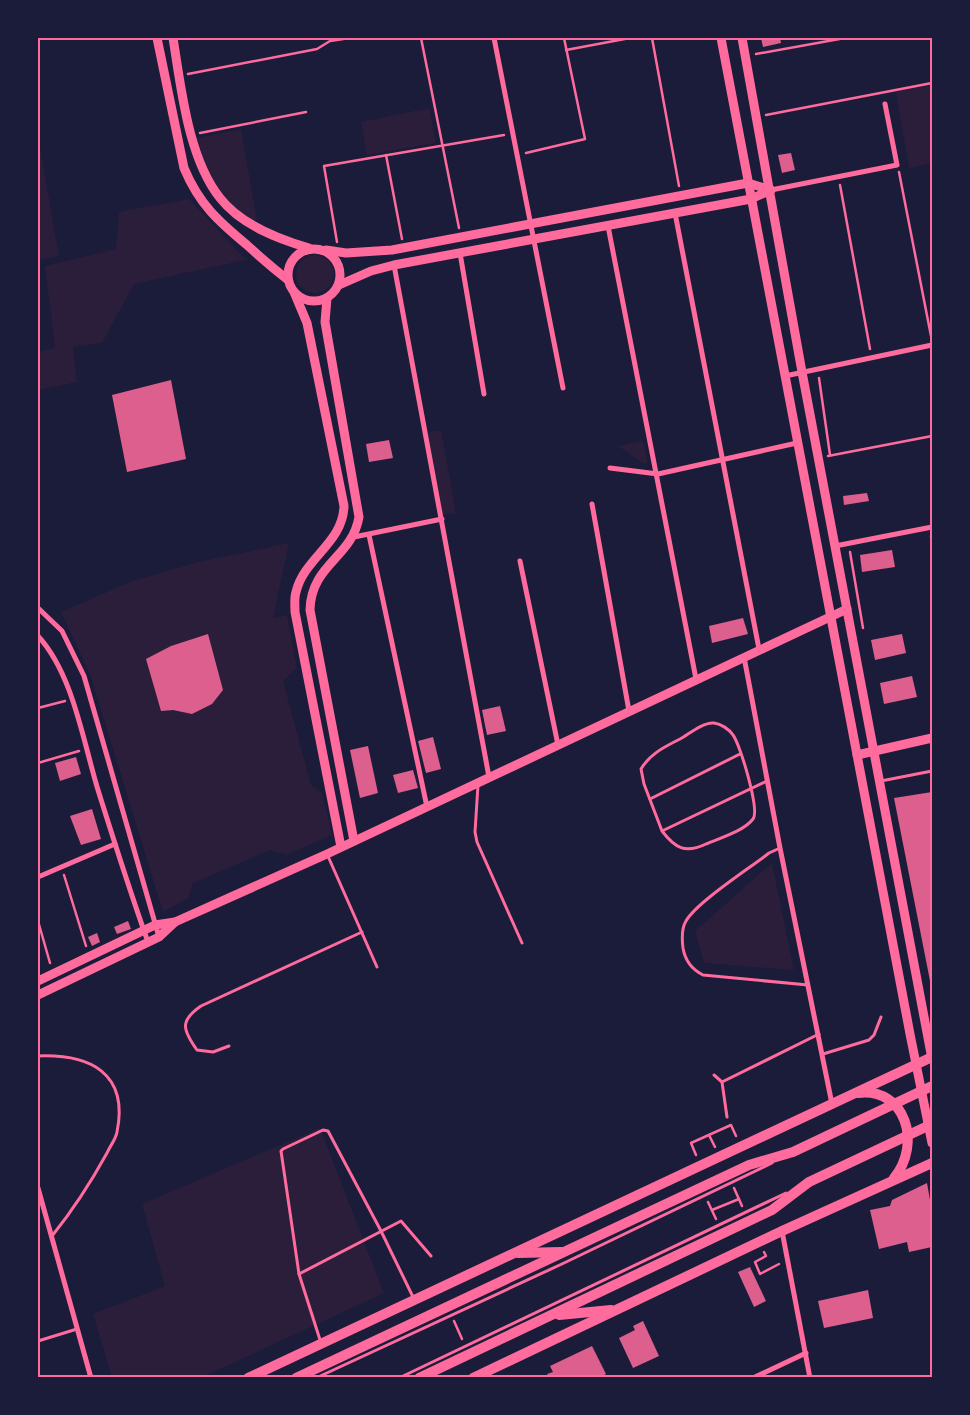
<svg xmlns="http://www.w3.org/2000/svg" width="970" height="1415" viewBox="0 0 970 1415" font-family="'Varela Round',sans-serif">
  <rect width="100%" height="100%" fill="#1b1b3a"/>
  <g fill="#2a1e3b">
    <polygon points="932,85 932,163 909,168 896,92"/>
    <polygon points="429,108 436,143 367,155 361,122"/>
    <path d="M241 129 257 220C224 220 205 163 197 138Z"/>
    <polygon points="38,147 40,147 59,256 38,260"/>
    <polygon points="189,199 246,260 134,284 102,343 73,347 77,382 38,390 38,352 55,348 45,266 116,249 119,212"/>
    <circle cx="315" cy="274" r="19"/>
    <polygon points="441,430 456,513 443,515 428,432"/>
    <polygon points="643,441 648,463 644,464 618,446"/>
    <polygon points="289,543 273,618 287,615 297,668 283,681 311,785 322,793 332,835 287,855 270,850 193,883 188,898 163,912 91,677 61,612 130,582 198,562"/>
    <polygon points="772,863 794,970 704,963 695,931"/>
    <polygon points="320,1128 384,1293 203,1377 112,1377 93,1314 165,1286 142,1204"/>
  </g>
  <g fill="#dd5f8e">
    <polygon points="761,38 780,38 781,43 763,47"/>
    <polygon points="791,153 795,170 782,173 778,155"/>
    <polygon points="171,380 186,459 127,472 112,395"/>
    <polygon points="389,440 393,458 369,462 366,444"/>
    <polygon points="867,493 869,501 844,505 843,496"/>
    <polygon points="892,550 895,567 862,572 860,555"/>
    <polygon points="743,618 748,634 712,643 709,626"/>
    <polygon points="208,634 223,690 212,704 192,714 173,710 161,711 146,659 171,646"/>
    <polygon points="902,634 906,653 875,660 871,640"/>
    <polygon points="912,676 917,697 884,704 880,683"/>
    <polygon points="500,706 506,731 487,735 482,710"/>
    <polygon points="433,737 441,769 426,773 418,741"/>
    <polygon points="368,746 378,793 360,798 350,750"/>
    <polygon points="76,757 81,774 60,781 55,763"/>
    <polygon points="413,770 418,788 398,793 393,775"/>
    <polygon points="932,792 932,991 894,798"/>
    <polygon points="92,809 101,839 81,845 70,816"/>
    <polygon points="128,921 131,929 117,934 114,927"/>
    <polygon points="97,933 100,942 92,946 88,937"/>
    <polygon points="927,1183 932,1211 932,1247 909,1252 907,1242 879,1249 870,1210 890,1206 892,1200"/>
    <polygon points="750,1267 766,1301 754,1307 738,1272"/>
    <polygon points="868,1290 873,1318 824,1328 818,1301"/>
    <polygon points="643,1321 659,1356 633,1368 619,1338 635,1330 633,1326"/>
    <polygon points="592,1346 606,1374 599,1378 549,1378 547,1374 553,1372 550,1366"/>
  </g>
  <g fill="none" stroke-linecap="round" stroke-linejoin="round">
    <g stroke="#ff6b9d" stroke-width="2.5">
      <polyline points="421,38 459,228"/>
      <polyline points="652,38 679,186"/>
      <polyline points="566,50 630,38"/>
      <polyline points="756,54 845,38"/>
      <polyline points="188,74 317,49 330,41 350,38"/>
      <polyline points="766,115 932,83"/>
      <polyline points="200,133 306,112"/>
      <polyline points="526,153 585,139 564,38"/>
      <polyline points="386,155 402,239"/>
      <polyline points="899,172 931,336"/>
      <polyline points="840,185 870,349"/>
      <polyline points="337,242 324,166 504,135"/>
      <polyline points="819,378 830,455"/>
      <polyline points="828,456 932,436"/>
      <polyline points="931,536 932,545"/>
      <polyline points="850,552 863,628"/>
      <polyline points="38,708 65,701"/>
      <polyline points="38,763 79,751"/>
      <polyline points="64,875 86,946"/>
      <polyline points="38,921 50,963"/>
      <polyline points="709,1135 715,1147"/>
      <polyline points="696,1155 691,1143 731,1125 736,1136"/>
      <polyline points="734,1188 742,1206"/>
      <polyline points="708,1202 716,1219"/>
      <polyline points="712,1210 739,1199"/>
      <polyline points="764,1252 766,1256 755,1262 760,1274 779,1264"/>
      <polyline points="454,1321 462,1339"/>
    </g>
    <g stroke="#ff6b9d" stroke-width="3">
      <polyline points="881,781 932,771"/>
      <polyline points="478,785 475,832 477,842 522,943"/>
      <polyline points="650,799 740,754"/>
      <path d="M662 831C675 848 685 854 706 844 720 838 744 831 753 819 760 810 740 744 733 735 729 729 721 724 714 723 703 722 689 734 680 739 664 747 650 754 641 769L644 784 662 831 767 781"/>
      <path d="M780 848 769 853C750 868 697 902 686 921 681 929 682 940 683 948 685 960 691 969 703 975L808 985"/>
      <polyline points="327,854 377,967"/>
      <path d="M229 1046 213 1052 197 1050C183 1030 179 1021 201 1006L362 932"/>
      <polyline points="823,1054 869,1040 874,1035 881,1017"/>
      <path d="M38 1056C90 1054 129 1073 117 1132 116 1139 110 1146 107 1153 91 1182 73 1210 52 1236"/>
      <polyline points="714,1075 722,1082"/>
      <polyline points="727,1117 722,1082 819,1034"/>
      <polyline points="299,1274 321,1343"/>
      <polyline points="414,1299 381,1231 328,1131 323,1130 283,1149 281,1151 299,1274 401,1221 431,1256"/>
      <polyline points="38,1341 77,1329"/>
      <polyline points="316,1378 564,1263 772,1163"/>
      <polyline points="399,1378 786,1193"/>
    </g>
    <g stroke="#ff6b9d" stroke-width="5">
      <polyline points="494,38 563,388"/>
      <polyline points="771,190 897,165 885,104"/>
      <polyline points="675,213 759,649"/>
      <polyline points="608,226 696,679"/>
      <polyline points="460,253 484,394"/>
      <polyline points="394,265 489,777"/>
      <polyline points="785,376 932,345"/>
      <polyline points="610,468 658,474 797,443"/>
      <polyline points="592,504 629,711"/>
      <polyline points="369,535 427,807"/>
      <polyline points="354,537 442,519"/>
      <polyline points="835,546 932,527"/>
      <polyline points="520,561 558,745"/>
      <polyline points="38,608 62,631 84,676 159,937"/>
      <path d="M38 636C73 674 83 741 98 790 114 841 130 892 148 942"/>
      <polyline points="744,657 780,848 832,1104"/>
      <polyline points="38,877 115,844"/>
      <polyline points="38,1188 91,1378"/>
      <polyline points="782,1231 810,1378"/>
      <polyline points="753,1378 806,1353"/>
    </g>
    <g stroke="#ff6b9d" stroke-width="9">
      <path d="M157 38 184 168C199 204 218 221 247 245 260 257 274 269 288 280"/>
      <path d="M173 38C181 87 188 158 220 198 241 225 278 239 309 248"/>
      <polyline points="721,38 910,1034 932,1143"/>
      <polyline points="742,38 802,372 932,1059"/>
      <circle cx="314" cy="275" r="26"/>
      <polyline points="326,250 346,253 392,250 748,183 771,190"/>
      <polyline points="339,285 371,271 394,265 751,199 771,190"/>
      <path d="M294 292 307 323 344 506C343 543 304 558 296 592 294 598 295 605 295 612L341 847"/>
      <path d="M327 298 325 322 359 517C352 558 311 564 310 610L354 841"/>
      <polyline points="857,755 932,738"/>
      <polyline points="38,981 155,925 175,922 327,854 847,609"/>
      <polyline points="38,995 159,937 175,922"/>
    </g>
    <g stroke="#ff6b9d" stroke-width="10">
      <path d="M858 1093C906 1087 922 1144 894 1178"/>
      <polyline points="518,1253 561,1252"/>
      <polyline points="559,1315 611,1310"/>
      <polyline points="248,1378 932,1057"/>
      <polyline points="296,1378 749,1165 793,1152 932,1086"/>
      <polyline points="419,1378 772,1210 809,1182 932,1124"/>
      <polyline points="473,1378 782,1231 932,1163"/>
    </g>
  </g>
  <rect width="970" height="1415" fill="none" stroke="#1b1b3a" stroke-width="78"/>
  <rect x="39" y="39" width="892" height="1337" fill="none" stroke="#ff6b9d" stroke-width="2"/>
</svg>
